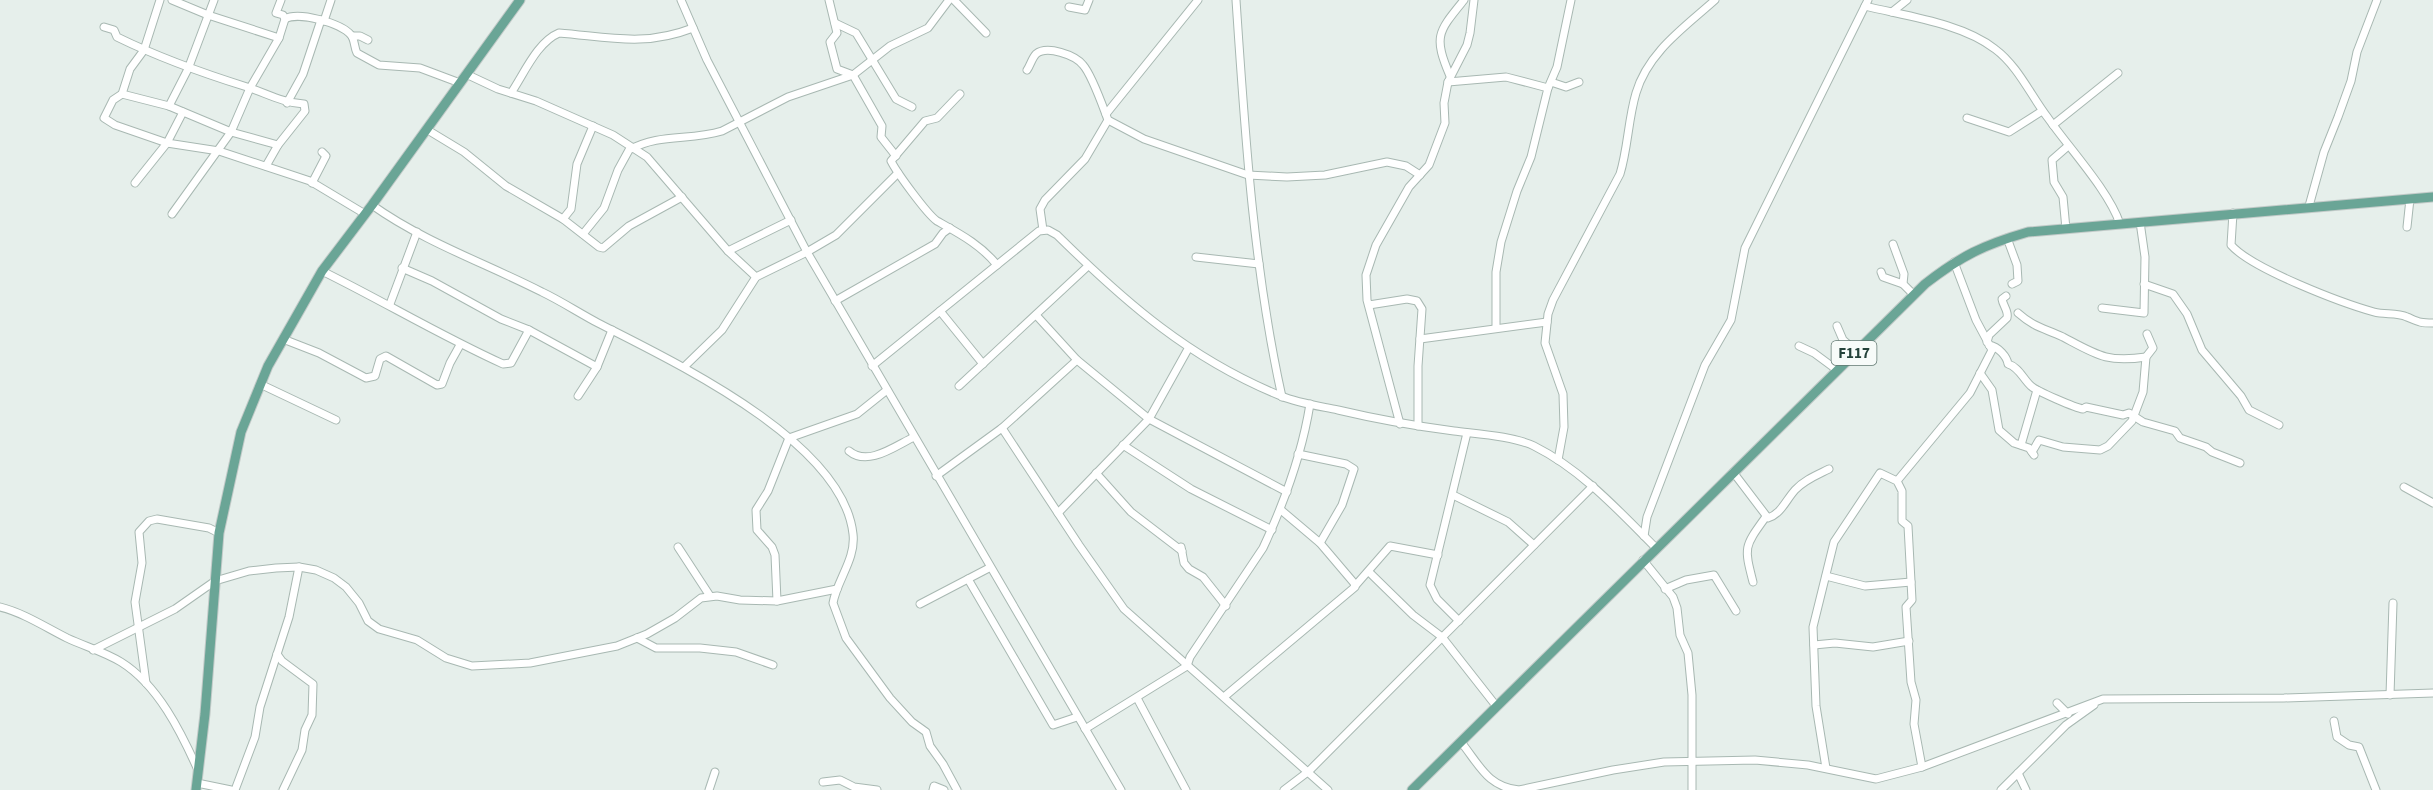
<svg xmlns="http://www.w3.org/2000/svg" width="2433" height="790" viewBox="0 0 2433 790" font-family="'Source Sans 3',sans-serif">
  <rect width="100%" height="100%" fill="#e6efeb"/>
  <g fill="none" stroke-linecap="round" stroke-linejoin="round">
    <defs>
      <g id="minor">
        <polyline points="160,0 144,50 130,69 122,94 113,100 104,118 115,125 167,143 219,151 310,181 365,214"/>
        <polyline points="172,0 208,15 279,38"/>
        <polyline points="681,0 707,60 807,252 1121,790"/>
        <polyline points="829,0 837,33 830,42 837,69 853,75 882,126 881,137 896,156"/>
        <polyline points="954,0 986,33"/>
        <path d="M1236 0C1245 133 1253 266 1282 397"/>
        <path d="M1865 6C1905 16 1962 23 1995 49 2018 66 2031 96 2048 118 2069 148 2109 191 2120 224"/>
        <polyline points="1069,7 1085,10 1089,0"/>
        <polyline points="1892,12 1907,0"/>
        <path d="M285 19C298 11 341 23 351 35 355 40 354 47 357 53L379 65 420 68 460 83"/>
        <polyline points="324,21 331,0"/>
        <polyline points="835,23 856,33 896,99 912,107"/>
        <path d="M104 27 114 30 117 37C160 58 202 73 247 87 266 93 283 103 304 104L305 111 278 145 266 166"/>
        <polyline points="352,36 360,36 368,40"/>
        <path d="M1027 70C1030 66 1032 58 1036 54 1047 45 1075 55 1083 65 1092 75 1103 107 1108 120L1144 139 1248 175 1287 177 1325 175 1387 162 1406 166 1420 175"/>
        <polyline points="466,74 498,89 536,101 613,135 647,157 728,251 756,277"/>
        <path d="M1450 76C1433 36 1438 32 1464 0"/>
        <polyline points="1448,82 1506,77 1548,88 1531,157 1517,191 1501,242 1496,272 1496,327"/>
        <polyline points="1551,82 1566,87 1579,82"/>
        <polyline points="1548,88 1557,67 1571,0"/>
        <path d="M511 93C524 74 537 42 559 33 609 37 644 47 693 28"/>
        <polyline points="122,94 169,106 231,132 278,145"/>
        <path d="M960 94 937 118 925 121 891 161C897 173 927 214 937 221 960 234 981 245 997 265"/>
        <polyline points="287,103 303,74 321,20"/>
        <polyline points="169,106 188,69 214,0"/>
        <polyline points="1106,114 1198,0"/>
        <polyline points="1967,118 2009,132 2042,111"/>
        <polyline points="2053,125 2118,73"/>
        <polyline points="426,129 464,152 506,186 563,219 599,247 603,248 629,226 682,197"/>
        <polyline points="135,183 167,143 183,112"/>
        <polyline points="312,183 326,156 322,152"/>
        <path d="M372 205C424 242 485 263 542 292 561 301 579 313 598 323 672 361 843 441 853 534 856 559 837 580 833 603L846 638 890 698 912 722 926 732 930 746 943 764 957 790"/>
        <polyline points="2309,206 2324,152 2338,117 2351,81 2357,52 2377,0"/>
        <path d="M2233 213 2231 245C2252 269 2342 303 2374 312 2385 315 2397 312 2407 317 2419 322 2419 323 2433 323"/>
        <polyline points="172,214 231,132 250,88 279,38 285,19 283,15 276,13 281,0"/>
        <polyline points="563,219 571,209 577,164 593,126"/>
        <polyline points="2407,227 2410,199"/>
        <polyline points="2066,229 2063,197 2054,182 2052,160 2068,146"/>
        <polyline points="1043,230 1040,209 1045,200 1085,159 1108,120"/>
        <path d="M583 234 604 208 618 170 629 150C660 133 689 141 722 131L788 97 853 75 890 46 928 28 949 0"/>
        <polyline points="2007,238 2017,265 2018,281 2012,284"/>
        <polyline points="1893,244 1904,274 1903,284 1914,295"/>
        <polyline points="728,251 791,220"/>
        <polyline points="1196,257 1259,264"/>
        <polyline points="402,268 432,281 501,319 529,330 597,367"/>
        <path d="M322 271C383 301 441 336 503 364L511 363 529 330"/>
        <polyline points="1881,272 1883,277 1903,284"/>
        <polyline points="2144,284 2173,294 2187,314 2202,350 2241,396 2249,410 2279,425"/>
        <polyline points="835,301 935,244 943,233 950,228"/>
        <polyline points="390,304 417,232"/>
        <polyline points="1369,305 1407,299 1417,301 1422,309 1418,366 1418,426"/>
        <polyline points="2102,308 2144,313 2145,257 2140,222"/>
        <polyline points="940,311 983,364"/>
        <path d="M2018 313C2035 328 2044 328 2063 337 2097 355 2107 363 2146 357"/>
        <polyline points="1036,315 1077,360 1149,419 1287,492"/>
        <polyline points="1837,326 1843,340 1856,351"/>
        <polyline points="283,339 319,353 366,378 375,376 380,359 386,356 437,385 442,384 450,363 460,345"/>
        <polyline points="1420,339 1547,322"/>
        <path d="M1987 342 1989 335 2007 318C2009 311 2003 306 2002 299L2006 296"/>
        <path d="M1989 345C1999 347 2007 357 2008 364 2019 367 2023 379 2031 386 2036 391 2076 408 2083 409L2086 407 2123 415 2129 413 2143 422 2175 431 2180 438 2206 447 2212 452 2240 463"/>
        <polyline points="1799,346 1814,353 1837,370"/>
        <path d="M872 366 1039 231 1048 230 1057 235C1126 303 1190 359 1281 396 1298 403 1319 406 1338 410 1376 419 1415 426 1454 431 1477 434 1513 436 1534 446 1582 470 1619 511 1656 548"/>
        <polyline points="684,367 722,330 756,277 807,252 836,235 898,173"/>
        <polyline points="1980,373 1992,390 1999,430 2014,443 2029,448 2034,455"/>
        <polyline points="260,384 336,420"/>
        <polyline points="959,386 1088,266"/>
        <polyline points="578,396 597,367 612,330"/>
        <polyline points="1400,424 1367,300 1366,275 1376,245 1409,187 1429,165 1445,123 1444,103 1448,82 1467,45 1470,33 1474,0"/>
        <polyline points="1002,428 1079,545 1124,609 1328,790"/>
        <polyline points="1123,445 1191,489 1272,530"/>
        <polyline points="2021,445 2037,390"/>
        <path d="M849 451C868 467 895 446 914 437"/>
        <polyline points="2032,452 2039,440 2063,447 2100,450 2108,446 2132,421 2143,392 2146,357 2153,348 2147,334"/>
        <polyline points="1298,454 1346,464 1354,469 1342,505 1320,543"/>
        <path d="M1558 460 1564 427 1563 394 1545 343 1548 314 1553 300 1620 174C1628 148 1628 120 1636 93 1648 52 1685 27 1715 0"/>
        <path d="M1733 472 1768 518C1781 514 1786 500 1795 490 1804 480 1817 475 1829 469"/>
        <polyline points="1096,473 1131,512 1182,551"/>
        <polyline points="936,476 1002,428 1077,360"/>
        <polyline points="1897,481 1970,393 1992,350 1976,320 1954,262"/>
        <polyline points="2404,487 2433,503"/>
        <polyline points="1453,495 1508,522 1534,545"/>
        <polyline points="1058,513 1149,419 1188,349"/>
        <polyline points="1644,536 1647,517 1705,365 1731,320 1745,248 1868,0"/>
        <polyline points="678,547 710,596"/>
        <polyline points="1181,547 1184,563 1189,569 1203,577 1226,606"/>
        <polyline points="1643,560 1673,597 1677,608 1680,635 1688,653 1692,695 1692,790"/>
        <polyline points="1369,572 1413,615 1442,637 1497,707"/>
        <polyline points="1826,576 1865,586 1911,582"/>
        <polyline points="968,579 1053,725 1077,717"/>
        <path d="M1753 582C1744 547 1744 547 1765 518"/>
        <polyline points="1355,586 1390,546 1438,555"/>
        <polyline points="1665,589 1686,580 1714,575 1736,611"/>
        <polyline points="777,601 775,555 772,547 757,530 756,510 768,491 789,438 857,414 887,390"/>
        <polyline points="920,604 989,568"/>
        <path d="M0 607C24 613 45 627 67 638 84 646 105 652 121 662 158 685 181 732 198 770"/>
        <polyline points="1459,621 1437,599 1430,585 1467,433"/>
        <polyline points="637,638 656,648 700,648 736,652 773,665"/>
        <polyline points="1814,645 1835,643 1873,647 1909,641"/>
        <polyline points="93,650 175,609 215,581 249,571 276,568 299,567 316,570 334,578 346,587 359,603 368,621 379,629 417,640 446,658 472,666 530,663 617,646 647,634 675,618 701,598 717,596 740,600 777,601 837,589"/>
        <polyline points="277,654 282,661 313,684 312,715 305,730 302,750 283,790"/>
        <polyline points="146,683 135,602 142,563 139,532 149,521 157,519 209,528 219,533"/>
        <polyline points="2390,695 2393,603"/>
        <polyline points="1224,697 1355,587 1354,583 1320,543 1281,510"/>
        <polyline points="1137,698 1186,790"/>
        <polyline points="2057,703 2068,714"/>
        <polyline points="2334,721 2337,737 2349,745 2359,747 2376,790"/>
        <path d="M1085 729 1187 666 1190 657 1263 548C1284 503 1302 454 1310 404"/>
        <path d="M1461 742C1480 766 1488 787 1519 790L1613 770 1664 762 1755 760 1808 765 1876 779 1922 767 2103 699 2284 698 2433 693"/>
        <polyline points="1826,768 1816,706 1813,627 1834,542 1880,473 1897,481 1902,491 1902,521 1908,526 1912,600 1906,607 1911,682 1916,700 1914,724 1922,767"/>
        <polyline points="2018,773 2026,790"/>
        <polyline points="823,782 840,780 854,787 877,790"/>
        <polyline points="197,783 231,790"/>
        <polyline points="235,790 255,737 260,707 289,617 299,567"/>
        <polyline points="709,790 715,772"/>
        <polyline points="933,790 934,786 944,790"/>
        <polyline points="1284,790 1309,771 1593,486"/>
        <polyline points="2001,790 2066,725 2094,705"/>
      </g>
      <g id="major">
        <polyline points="196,790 205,714 219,533 241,432 268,366 322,271 372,205 520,0"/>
        <path d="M1412 790 1925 284C1961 256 1983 245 2028 232L2433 197"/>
      </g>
    </defs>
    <use href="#minor" stroke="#a8b8b2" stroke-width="9"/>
    <use href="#major" stroke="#c2cac8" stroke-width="11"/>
    <use href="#minor" stroke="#fff" stroke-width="7"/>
    <use href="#major" stroke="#6aa596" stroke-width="9"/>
  </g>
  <g text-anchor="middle" stroke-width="4.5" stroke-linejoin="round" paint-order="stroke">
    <rect fill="#f7fbf9" stroke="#637a73" stroke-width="1.5" x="1831.5" y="341" width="45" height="24" rx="4.5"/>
    <g font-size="15" font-weight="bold" fill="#24423a">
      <text x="1854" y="358">F117</text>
    </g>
  </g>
</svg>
